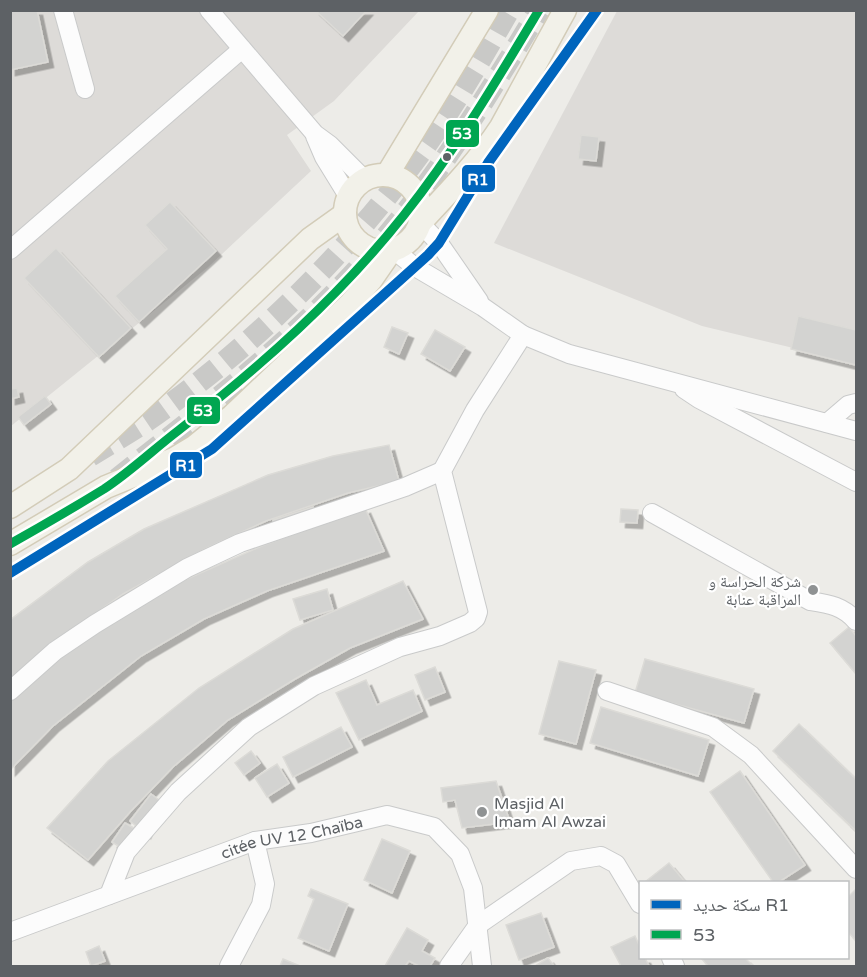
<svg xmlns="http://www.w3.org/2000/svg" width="867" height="977" viewBox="0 0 867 977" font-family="'Varela Round','Noto Naskh Arabic',sans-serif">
  <defs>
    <filter id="shadow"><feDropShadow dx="5.5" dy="5.5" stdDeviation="0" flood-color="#0004"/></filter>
  </defs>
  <rect width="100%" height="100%" fill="#edece8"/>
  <g fill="#dddbd8">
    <polygon points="11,11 419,11 334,101 287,135 311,171 207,268 11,426"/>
    <polygon points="617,11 856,11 856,363 702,326 494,243"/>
  </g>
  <g fill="#d3d3d1" stroke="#dcdbd7" stroke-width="1.5" filter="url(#shadow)">
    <polygon points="10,10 37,10 48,62 10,70"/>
    <polygon points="315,10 367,10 343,36"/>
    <polygon points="581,135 599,137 596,161 578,159"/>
    <polygon points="170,202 216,251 139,322 115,296 167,249 145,225"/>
    <polygon points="56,248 131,328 99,357 24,278"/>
    <polygon points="798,316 856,330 856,365 791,349"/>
    <polygon points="392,327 408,333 399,354 384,347"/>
    <polygon points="435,330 465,347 450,371 421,354"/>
    <polygon points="10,384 12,389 17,388 19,397 10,399"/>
    <polygon points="45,396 51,404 24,425 18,417"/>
    <polygon points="389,445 399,481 348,493 266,521 207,548 123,594 55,642 10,681 10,620 88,562 144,529 268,475 333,456"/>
    <polygon points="313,507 316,517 277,530 273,520"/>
    <polygon points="365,508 384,551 267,591 204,619 141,656 53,726 10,770 10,700 45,670 90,636 180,582 264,545"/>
    <polygon points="621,509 638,510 637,523 620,522"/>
    <polygon points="403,581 423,619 350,648 295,679 228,720 173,767 130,812 88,860 47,828 108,761 199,688 293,629"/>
    <polygon points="327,589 333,610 300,620 293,599"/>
    <polygon points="849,627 856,636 856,674 830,643"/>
    <polygon points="645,659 754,689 744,723 635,693"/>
    <polygon points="559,661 596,670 576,744 539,734"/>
    <polygon points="435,667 445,692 425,700 415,675"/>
    <polygon points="366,680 377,705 413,690 422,711 359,740 336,693"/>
    <polygon points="601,707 709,740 698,776 590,743"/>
    <polygon points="799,724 856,779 856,828 855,830 773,751"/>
    <polygon points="341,727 352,747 293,777 283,757"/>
    <polygon points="251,751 260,763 244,775 235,763"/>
    <polygon points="277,764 289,783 267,797 255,778"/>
    <polygon points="740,771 805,865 779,882 773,882 710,792"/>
    <polygon points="496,781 510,822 462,828 455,800 443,802 441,788"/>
    <polygon points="151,794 159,800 145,833 130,821"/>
    <polygon points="125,823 139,831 126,851 112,842"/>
    <polygon points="382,839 410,851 392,893 364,880"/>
    <polygon points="669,863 685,882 645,882"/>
    <polygon points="311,889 348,904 329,951 298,938 314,899 308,896"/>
    <polygon points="856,889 856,941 848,932 848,897"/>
    <polygon points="541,913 554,947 519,960 506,925"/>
    <polygon points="407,928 428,940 422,951 435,958 430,966 419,966 409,961 405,966 385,966"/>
    <polygon points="635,936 640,947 640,958 645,958 649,966 621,966 611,947"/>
    <polygon points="99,946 105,961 91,966 86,952"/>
    <polygon points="548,958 554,966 535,966"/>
    <polygon points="701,958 745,958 753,966 708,966"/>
    <polygon points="283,959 300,966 280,966"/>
  </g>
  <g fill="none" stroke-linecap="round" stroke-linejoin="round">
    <g stroke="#c9c9c7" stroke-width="22" stroke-dasharray="22 11" stroke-linecap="butt">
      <path d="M90 456C109 444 129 433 148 420 256 345 355 246 431 138 459 97 484 54 509 10"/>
      <path d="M117 479C200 413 284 349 356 271 429 192 484 102 539 10"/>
    </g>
    <defs>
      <g id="minor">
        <polyline points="63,10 85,89"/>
        <polyline points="209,10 315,134 330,145 364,179"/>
        <polyline points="315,136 324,157 348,196"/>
        <polyline points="420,223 439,243 479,301"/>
        <polyline points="10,250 242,49"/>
        <polyline points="395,251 415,267 483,307 523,335 569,354 856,431"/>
        <polyline points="684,389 699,399 856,482"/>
        <polyline points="827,423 848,405 856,403"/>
        <path d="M652 513 810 601C829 604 843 606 856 621"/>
        <polyline points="10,691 55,651 95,624 187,568 240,543 405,487 442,471"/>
        <polyline points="607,691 713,727 751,755 856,869"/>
        <polyline points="109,895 126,852 178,792 249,727 314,686 400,647 440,636 470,623 476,618 478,612 442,471 475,410 523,335"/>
        <path id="s1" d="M10 932 255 841 311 833 387 815 434 827 460 854 473 888 482 966"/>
        <polyline points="671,958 675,966"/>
        <polyline points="229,966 261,905 265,884 255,841"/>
        <polyline points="449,966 478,925 571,861 601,856 616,864 640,904"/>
      </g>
      <g id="major">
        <circle cx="383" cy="213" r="38"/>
        <polyline points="387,175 487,10"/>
        <path d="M420 223C449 192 478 162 501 127L565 10"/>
        <polyline points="10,507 69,469 310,239 345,214"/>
        <polyline points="10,544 106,487 174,459 194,447 232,416 350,304 371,280 391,251"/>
      </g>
    </defs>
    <use href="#minor" stroke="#c9caca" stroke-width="20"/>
    <use href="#major" stroke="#d3ccb8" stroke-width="25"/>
    <use href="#minor" stroke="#fcfcfc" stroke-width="18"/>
    <use href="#major" stroke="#f2f1e9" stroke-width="22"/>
    <defs>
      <path id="bus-1" d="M10 544C42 526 73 508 104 489 130 472 154 449 179 430 261 366 339 297 404 215 455 151 497 80 539 10"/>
    </defs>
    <use href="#bus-1" stroke="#fff" stroke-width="14"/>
    <use href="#bus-1" stroke="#00a651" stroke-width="9"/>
    <defs>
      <polyline id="rail-1" points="10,573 212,449 428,255 439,243 488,163 597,10"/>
    </defs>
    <use href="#rail-1" stroke="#fff" stroke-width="15"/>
    <use href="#rail-1" stroke="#0065bd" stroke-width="10"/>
  </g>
  <circle fill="#5d6165" stroke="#fff" stroke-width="2" cx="447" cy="157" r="5"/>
  <g fill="#8f9293" stroke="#fff" stroke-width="2">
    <circle cx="813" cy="590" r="6"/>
    <circle cx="482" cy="812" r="6"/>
  </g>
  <g text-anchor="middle" stroke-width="4.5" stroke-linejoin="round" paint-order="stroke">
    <g font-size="16" fill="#5d6165" stroke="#fff" text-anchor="end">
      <text x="801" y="587">شركة الحراسة و<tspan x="801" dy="18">المراقبة عنابة</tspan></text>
      <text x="494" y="809" text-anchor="start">Masjid Al<tspan x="494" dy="18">Imam Al Awzai</tspan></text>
    </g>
    <g font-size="16" fill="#5d6165" stroke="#fff">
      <text dy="6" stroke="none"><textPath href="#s1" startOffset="298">citée UV 12 Chaïba</textPath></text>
    </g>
  </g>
  <g stroke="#fff" stroke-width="2">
    <rect x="445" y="119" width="35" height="29" rx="6" fill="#00a651"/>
    <rect x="461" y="164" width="35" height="29" rx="6" fill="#0065bd"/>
    <rect x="186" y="396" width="35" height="29" rx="6" fill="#00a651"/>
    <rect x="169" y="451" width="34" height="28" rx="6" fill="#0065bd"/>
  </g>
  <g font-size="16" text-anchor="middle" font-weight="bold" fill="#fff">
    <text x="462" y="139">53</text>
    <text x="478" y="185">R1</text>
    <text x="203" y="416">53</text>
    <text x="186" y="471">R1</text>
  </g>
  <rect width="867" height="977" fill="none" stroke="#5d6165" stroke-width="24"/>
  <rect x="639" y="881" width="210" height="78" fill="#ffffff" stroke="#bec0c1" stroke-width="1.5"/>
  <rect x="651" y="900" width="30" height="9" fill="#0065bd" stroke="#bec0c1" stroke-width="1.5"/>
  <text x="693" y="911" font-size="18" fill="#5d6165">سكة حديد R1</text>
  <rect x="651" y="930" width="30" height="9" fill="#00a651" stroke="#bec0c1" stroke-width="1.5"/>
  <text x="693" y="941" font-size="18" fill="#5d6165">53</text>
</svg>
